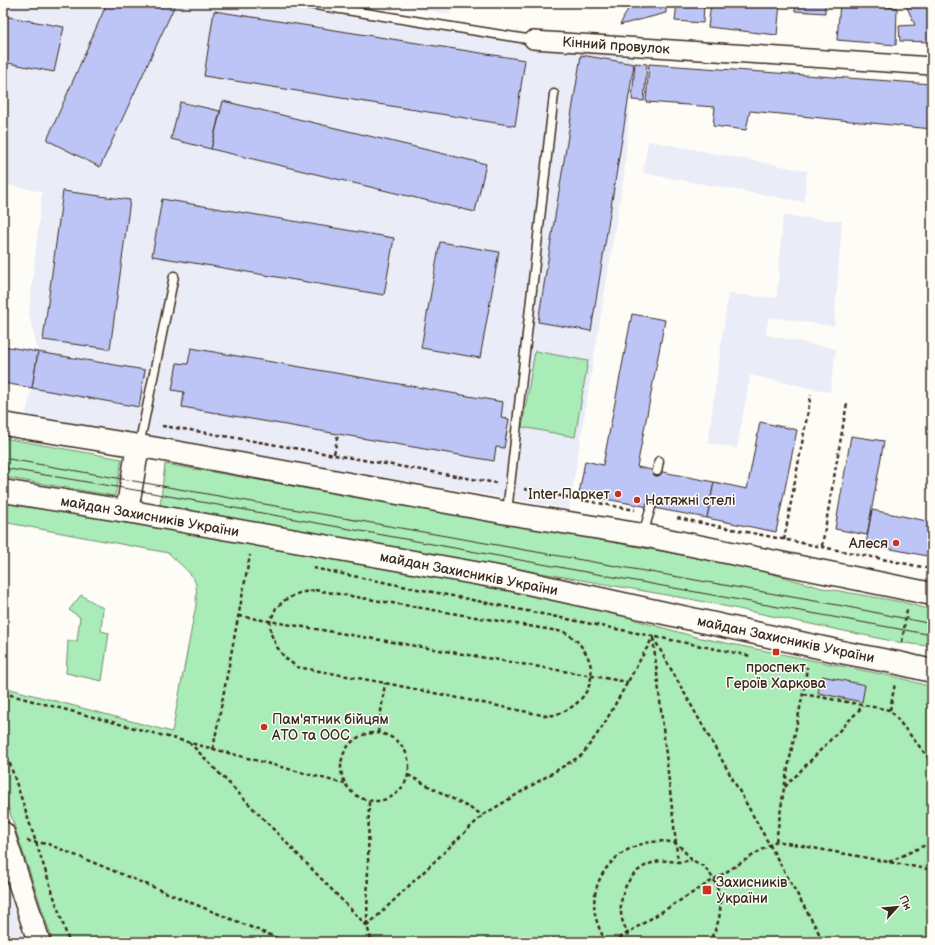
<svg xmlns="http://www.w3.org/2000/svg" width="935" height="945" viewBox="0 0 935 945" font-family="'Balsamiq Sans',sans-serif">
  <rect width="100%" height="100%" fill="#fdfcf7"/>
  <filter id="ink" filterUnits="userSpaceOnUse"><feTurbulence type="fractalNoise" baseFrequency=".025" numOctaves="2"/><feDisplacementMap in="SourceGraphic" scale="8" xChannelSelector="R" yChannelSelector="G"/><feConvolveMatrix kernelMatrix="1 2 1 2 8 2 1 2 1" color-interpolation-filters="sRGB"/></filter>
  <g filter="url(#ink)">
    <g fill="#eaecf7">
      <polygon points="3,3 23,3 61,9 71,3 279,3 634,58 624,174 569,509 25,416 32,388 38,352 29,315 42,192 3,184"/>
      <polygon points="382,3 451,3 450,14"/>
      <polygon points="648,141 807,171 804,202 643,173"/>
      <polygon points="783,216 842,221 834,326 769,317 765,335 836,349 830,392 750,375 737,448 708,443 728,294 777,298"/>
      <polygon points="3,875 25,942 3,942"/>
    </g>
    <g fill="#a9ecb7" stroke="#728b6a">
      <polygon points="535,351 588,361 575,437 522,427"/>
      <polygon points="3,438 122,459 115,496 3,477"/>
      <polygon points="165,464 464,515 748,567 822,588 902,602 932,610 932,644 927,646 897,642 695,600 160,506"/>
      <path d="M3 501 136 522 622 610 635 620 696 637 896 677 932 687V942H53L3 792V687L172 732 196 605C196 599 197 592 196 585 194 573 177 563 169 553L3 522Z"/>
      <polygon points="81,595 103,608 101,631 109,633 102,681 66,673 68,641 77,641 80,617 69,610"/>
    </g>
    <g fill="#bcc5f6" stroke="#3b2a1e">
      <polygon points="107,3 176,3 100,167 47,140"/>
      <polygon points="631,3 666,3 666,13 620,25"/>
      <polygon points="677,3 704,3 703,23 675,21"/>
      <polygon points="711,3 780,3 777,35 708,27"/>
      <polygon points="796,3 825,3 825,13 795,11"/>
      <polygon points="840,3 860,3 897,8 896,45 837,40"/>
      <polygon points="910,3 932,3 932,42 900,41 899,26 915,25 906,5"/>
      <polygon points="214,11 525,60 515,126 204,76"/>
      <polygon points="3,16 64,27 54,72 8,63 3,79"/>
      <polygon points="581,55 634,64 591,331 538,322"/>
      <polygon points="635,63 647,64 644,101 632,100"/>
      <polygon points="649,64 932,84 932,129 750,111 746,130 713,126 715,107 646,102"/>
      <polygon points="223,101 486,164 475,212 211,149"/>
      <polygon points="180,102 220,111 211,149 171,139"/>
      <polygon points="63,191 130,200 110,349 43,340"/>
      <polygon points="162,199 394,238 384,295 152,256"/>
      <polygon points="440,242 499,252 480,358 421,348"/>
      <polygon points="632,314 665,320 637,467 714,482 707,518 579,494 585,461 603,465"/>
      <polygon points="3,346 38,352 32,388 3,383"/>
      <polygon points="191,348 503,402 501,418 509,419 504,448 496,447 494,461 182,407 184,392 172,390 177,363 188,364"/>
      <polygon points="38,352 145,370 139,407 32,388"/>
      <polygon points="760,422 797,430 776,532 707,518 714,482 747,489"/>
      <polygon points="851,436 884,441 867,535 835,529"/>
      <polygon points="872,510 932,522 932,557 866,544"/>
      <polygon points="822,676 865,685 862,702 818,693"/>
    </g>
    <g fill="none" stroke-linecap="round" stroke-linejoin="round">
      <defs>
        <g id="lane">
          <polyline points="303,3 533,40"/>
          <polyline points="139,446 174,276"/>
          <polyline points="657,471 659,461"/>
          <polyline points="507,512 554,94"/>
          <polyline points="643,534 651,507"/>
        </g>
        <polyline id="street" points="533,40 932,66"/>
        <polyline id="secondary" points="3,833 39,942"/>
        <g id="primary">
          <polyline points="3,424 158,449 507,513 643,535 932,594"/>
          <polyline points="3,491 138,513 514,580 846,653 898,663 932,671"/>
          <polyline points="127,511 138,446"/>
        </g>
      </defs>
      <use href="#lane" stroke="#3b2a1e" stroke-width="11"/>
      <use href="#street" stroke="#3b2a1e" stroke-width="20"/>
      <use href="#secondary" stroke="#3b2a1e" stroke-width="25"/>
      <use href="#primary" stroke="#3b2a1e" stroke-width="25"/>
      <g stroke="#3b2a1e" stroke-width="2.5" stroke-dasharray="4 3" stroke-linecap="butt">
        <polyline points="162,426 190,430 496,483"/>
        <polyline points="334,454 338,434"/>
        <polyline points="524,489 635,510"/>
        <polyline points="677,518 932,569"/>
        <polyline points="784,540 811,395"/>
        <polyline points="822,546 847,403"/>
        <polyline points="313,568 751,656"/>
        <path d="M315 590 564 632C571 636 577 640 581 646 606 677 582 712 547 716L385 683 297 667 285 658 277 647 271 634 270 622 276 608 285 600 299 593Z"/>
        <polyline points="239,616 628,682"/>
        <polyline points="653,637 824,942"/>
        <polyline points="653,638 678,862"/>
        <polyline points="902,642 907,610"/>
        <polyline points="805,683 820,685"/>
        <polyline points="3,693 345,784"/>
        <polyline points="803,694 890,710 932,762"/>
        <polyline points="890,710 895,683"/>
        <circle cx="375" cy="767" r="34"/>
        <polyline points="378,733 385,683"/>
        <polyline points="189,742 367,926 372,942"/>
        <polyline points="3,743 69,942"/>
        <polyline points="213,749 250,555"/>
        <polyline points="408,775 483,815"/>
        <polyline points="785,787 863,706"/>
        <polyline points="27,841 48,844 287,942"/>
        <polyline points="776,841 784,788 805,683 807,667"/>
        <polyline points="889,862 932,842"/>
        <polyline points="367,925 369,801"/>
        <polyline points="367,926 483,815 582,755 603,726 653,637"/>
        <polyline points="3,929 7,942"/>
        <path d="M403 942C429 938 459 936 485 942"/>
        <path d="M606 942C601 933 597 924 595 914 588 870 629 836 671 842 680 843 685 853 691 859 695 862 700 864 704 867 725 888 725 919 708 942"/>
        <polyline points="613,942 776,841 932,870"/>
        <path d="M631 942C629 935 624 927 622 919 616 892 633 864 661 861 667 860 674 862 680 862 684 862 688 860 692 860"/>
        <polyline points="817,942 819,933"/>
      </g>
      <use href="#lane" stroke="#fdfcf7" stroke-width="8"/>
      <use href="#street" stroke="#fdfcf7" stroke-width="17"/>
      <use href="#secondary" stroke="#fdfcf7" stroke-width="22"/>
      <use href="#primary" stroke="#fdfcf7" stroke-width="22"/>
      <g stroke="#3b2a1e" stroke-width="1">
        <polyline points="3,458 843,606 932,624"/>
        <polyline points="3,468 141,491 932,635"/>
      </g>
    </g>
  </g>
  <g fill="#c8321e" stroke="#fdfcf7" stroke-width="1.5">
    <circle cx="618" cy="494" r="4"/>
    <circle cx="637" cy="500" r="4"/>
    <circle cx="896" cy="543" r="4"/>
    <rect x="772" y="648" width="8" height="8" rx="2"/>
    <circle cx="264" cy="727" r="4"/>
    <rect x="702" y="885" width="10" height="10" rx="2"/>
  </g>
  <g text-anchor="middle" stroke-width="3" stroke-linejoin="round" paint-order="stroke">
    <g font-size="14" fill="#3b2a1e" stroke="#fdfcf7">
      <text transform="translate(616 45) rotate(4)" y="5">Кінний провулок</text>
      <text transform="translate(150 516) rotate(10)" y="5">майдан Захисників України</text>
      <text transform="translate(469 573) rotate(11)" y="5">майдан Захисників України</text>
      <text transform="translate(786 639) rotate(12)" y="5">майдан Захисників України</text>
    </g>
    <g font-size="14" fill="#3b2a1e" stroke="#fdfcf7" text-anchor="start">
      <text x="610" y="499" text-anchor="end">Inter Паркет</text>
      <text x="645" y="505">Натяжні стелі</text>
      <text x="888" y="548" text-anchor="end">Алеся</text>
      <text x="776" y="672" text-anchor="middle">проспект<tspan x="776" dy="16">Героїв Харкова</tspan></text>
      <text x="272" y="724">Пам'ятник бійцям<tspan x="272" dy="16">АТО та ООС</tspan></text>
      <text x="716" y="887">Захисників<tspan x="716" dy="16">України</tspan></text>
    </g>
  </g>
  <rect width="935" height="945" fill="none" stroke="#fdfcf7" stroke-width="16"/>
  <rect x="8" y="8" width="919" height="929" fill="none" stroke="#3b2a1e" stroke-width="1.5" filter="url(#ink)"/>
  <g transform="translate(897 907) rotate(63)" stroke="#fdfcf7" stroke-width="3" paint-order="stroke">
  <path d="M0-3L7 15L0 10L-7 15Z" fill="#3b2a1e"/>
  <text y="-6" font-size="11" font-weight="bold" text-anchor="middle" fill="#3b2a1e">Пн</text>
  </g>
</svg>
